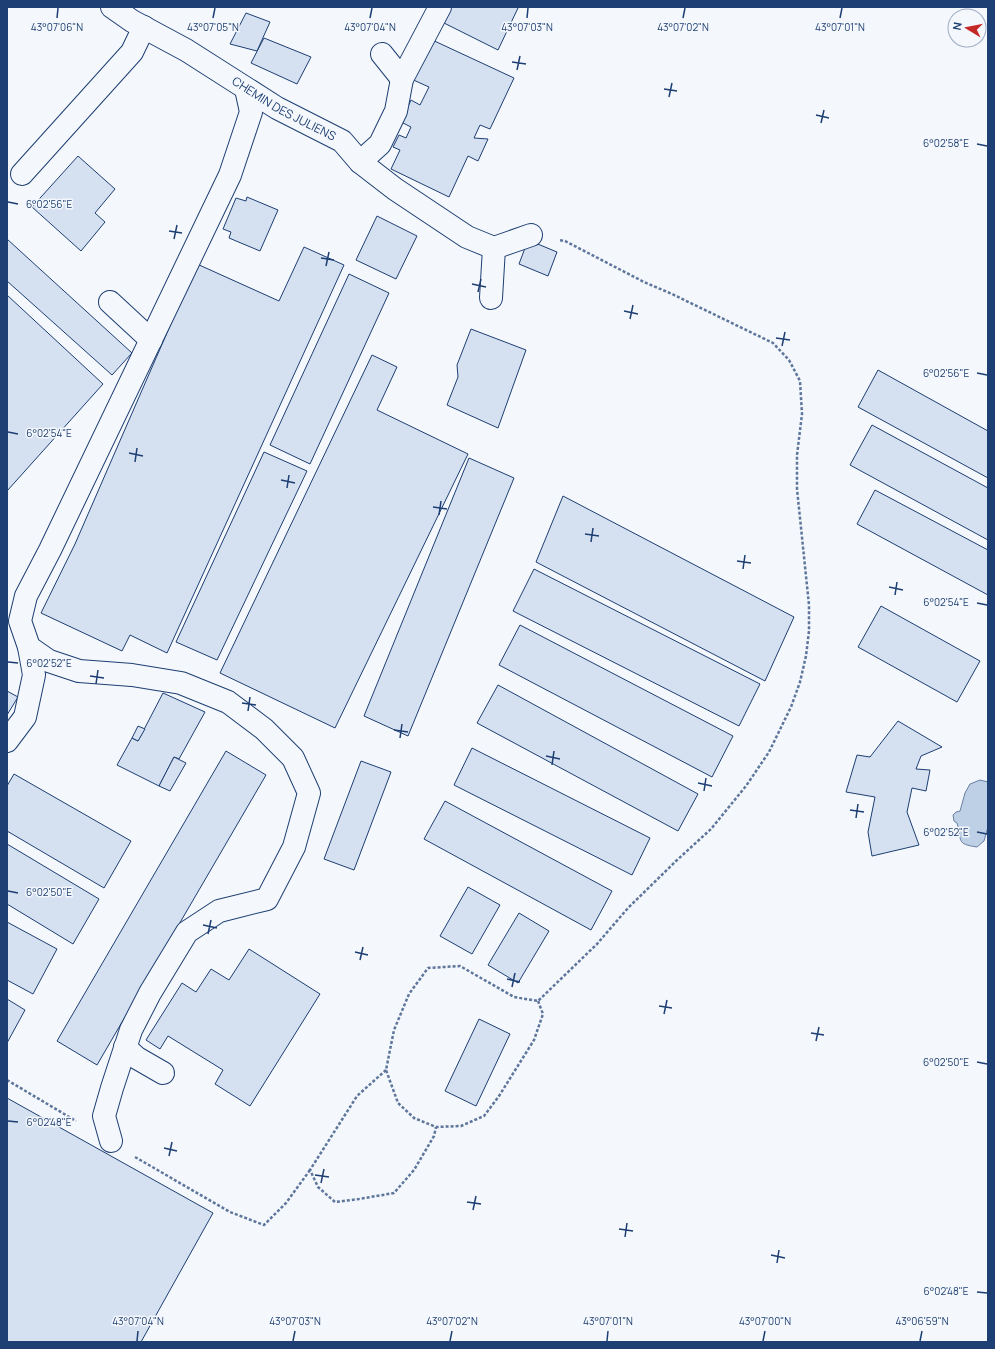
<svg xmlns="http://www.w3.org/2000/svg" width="995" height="1349" viewBox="0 0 995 1349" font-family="Manrope,sans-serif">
  <rect width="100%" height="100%" fill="#f4f7fb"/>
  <path fill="#bed0e5" stroke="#687fa3" d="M980 780 988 782V827L984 841 977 847C956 844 962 841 957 823L954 821 953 815 956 812 960 811 965 793 970 784Z"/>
  <g fill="#d5e0f0" stroke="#1d3f73">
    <polygon points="449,7 516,7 518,8 498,50 442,22"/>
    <polygon points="246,13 270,22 257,51 230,44"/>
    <polygon points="264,38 311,57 297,84 251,63"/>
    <polygon points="428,38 514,78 490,129 480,125 474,138 488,139 478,161 468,156 449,197 391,169 400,150 393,147 399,135 406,138 411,127 401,122 411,100 420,105 429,87 409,78"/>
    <polygon points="78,156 115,189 95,213 105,222 81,251 32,207"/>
    <polygon points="247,197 278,210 260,251 229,238 231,232 223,229 236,198 246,201"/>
    <polygon points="377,216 417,236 396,279 356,260"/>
    <polygon points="7,239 132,353 112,375 7,281"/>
    <polygon points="528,240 557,252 548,276 519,264"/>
    <polygon points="304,247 344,265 167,653 130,635 122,651 41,613 75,544 197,264 279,301"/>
    <polygon points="349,274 389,293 310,464 270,445"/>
    <polygon points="7,295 103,384 7,491"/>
    <polygon points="471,329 526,350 498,428 447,405 458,377 457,365"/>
    <polygon points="372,355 397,367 377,410 468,454 335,728 220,673"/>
    <polygon points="878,370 988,431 988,478 858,407"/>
    <polygon points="872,425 988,488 988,540 850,465"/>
    <polygon points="264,452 307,471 217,660 176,642"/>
    <polygon points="469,458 514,478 408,736 364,716"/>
    <polygon points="875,490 988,550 988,595 857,524"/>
    <polygon points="563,496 794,617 765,681 536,562"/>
    <polygon points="534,569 760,684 739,726 513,611"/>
    <polygon points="881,606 980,661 957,702 858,647"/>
    <polygon points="520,625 733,736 712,777 499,665"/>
    <polygon points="498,685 698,794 678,831 477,723"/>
    <polygon points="7,691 18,697 7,715"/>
    <polygon points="163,693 205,712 179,759 174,757 159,786 117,765 132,738 138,741"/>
    <polygon points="898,721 942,747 921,756 916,769 930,770 926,791 912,788 907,812 919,845 872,856 868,832 875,797 846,792 857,755 870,757"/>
    <polygon points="138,726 145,729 138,741 132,738"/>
    <polygon points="472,748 650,838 632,875 454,785"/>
    <polygon points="226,751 266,775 97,1065 57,1041"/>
    <polygon points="174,757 186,763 170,791 159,786"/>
    <polygon points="361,761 391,772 354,870 324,859"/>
    <polygon points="14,774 131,841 104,888 7,831 7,786"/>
    <polygon points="445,801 612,891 591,930 424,839"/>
    <polygon points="7,844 99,899 73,944 7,904"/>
    <polygon points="468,887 500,905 472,954 440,936"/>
    <polygon points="519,913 549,931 518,983 488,965"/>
    <polygon points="7,922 57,949 33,994 7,980"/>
    <polygon points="249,949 320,994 250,1106 215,1084 223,1070 168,1036 160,1049 146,1040 182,983 196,992 211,969 229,980"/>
    <polygon points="7,999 25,1010 7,1043"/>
    <polygon points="479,1019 510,1034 476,1106 445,1091"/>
    <polygon points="7,1098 213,1213 141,1342 7,1342"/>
  </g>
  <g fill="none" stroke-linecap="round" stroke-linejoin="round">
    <defs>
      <g id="minor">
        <path id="s1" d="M112 7 132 21 186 50 277 108 342 141 360 162 395 189 467 237 494 248 491 298"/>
        <polyline points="382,54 402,79"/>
        <polyline points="360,162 380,144 396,111 402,79 440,7"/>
        <polyline points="22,174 132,52 144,27"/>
        <polyline points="494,248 531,235"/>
        <polyline points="110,302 151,340"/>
        <polyline points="7,741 25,717 34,675 29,647"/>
        <polyline points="125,1047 137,1058 163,1073"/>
        <polyline points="111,1141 104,1116 112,1088 131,1030 150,993 187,932 219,911 267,899 294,847 309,793 293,758 264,729 228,702 181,683 132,675 79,671 49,661 29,647 20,621 26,596 50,550 230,175 251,112 246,89"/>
      </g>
    </defs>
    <use href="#minor" stroke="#1d3f73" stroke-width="24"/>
    <g stroke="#5e769c" stroke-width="2.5" stroke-dasharray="3 2" stroke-linecap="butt">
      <polyline points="538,1001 543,1014 534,1040 499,1096 484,1116 461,1126 436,1127 414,1118 398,1103 386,1070 394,1030 409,994 428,968 460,966 514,997 538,1001 597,944 628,908 676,861 711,829 746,786 769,752 791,707 800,682 806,656 809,631 809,605 797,489 797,455 802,414 800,381 789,360 773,343 672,294 644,282 565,241 559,240"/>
      <polyline points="386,1070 357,1096 310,1170 318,1187 335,1202 359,1199 394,1193 414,1170 434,1136 436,1127"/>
      <polyline points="7,1080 76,1121"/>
      <polyline points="135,1157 230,1212 264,1225 286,1203 310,1170"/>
    </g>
    <use href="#minor" stroke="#f4f7fb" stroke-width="22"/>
  </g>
  <path fill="none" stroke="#1d3f73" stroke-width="1.5" d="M57 18 58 8M213 18 215 8M370 18 372 8M527 18 528 8M683 18 685 8M840 18 842 8M512 62 526 64M517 70 520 56M664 89 677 91M669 97 672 83M816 115 829 118M821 123 824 110M977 144 987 146M8 202 18 204M169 231 182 233M174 239 177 225M321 258 334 260M326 266 329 252M472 284 486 287M478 292 481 279M624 311 638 314M630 319 633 305M776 338 790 340M782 346 785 332M977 373 987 375M8 432 18 434M129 453 143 456M135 462 137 448M281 480 295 483M287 488 289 475M433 507 447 509M439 515 441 501M585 534 599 536M591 542 593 528M737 561 751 563M743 569 745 555M889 587 903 590M895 595 897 582M977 603 987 605M8 662 18 663M90 676 104 678M96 684 98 670M242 703 256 705M248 711 250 697M394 730 408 732M400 738 402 724M546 756 560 759M552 765 554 751M698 783 712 786M704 791 706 778M850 810 864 812M856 818 858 804M977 832 987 834M8 891 18 893M203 925 217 928M208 934 211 920M355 952 368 955M360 960 363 947M507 979 520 982M512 987 515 973M659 1006 672 1008M664 1014 667 1000M811 1033 824 1035M816 1041 819 1027M977 1062 987 1064M8 1121 18 1122M164 1148 177 1151M169 1156 172 1142M315 1175 329 1177M321 1183 324 1169M467 1202 481 1204M473 1210 476 1196M619 1229 633 1231M625 1237 627 1223M771 1255 785 1258M777 1263 779 1250M977 1292 987 1293M137 1341 138 1331M293 1341 295 1331M450 1341 452 1331M607 1341 608 1331M763 1341 765 1331M920 1341 922 1331"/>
  <g text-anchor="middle" stroke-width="3" stroke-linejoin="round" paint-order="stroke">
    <g font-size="12" fill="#1d3f73" stroke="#f4f7fb">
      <text dy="4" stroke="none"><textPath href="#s1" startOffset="200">CHEMIN DES JULIENS</textPath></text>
    </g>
  </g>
  <g font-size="10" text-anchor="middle" fill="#1d3f73" stroke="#f4f7fb" stroke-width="3" stroke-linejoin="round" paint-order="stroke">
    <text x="213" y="31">43°07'05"N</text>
    <text x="57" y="31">43°07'06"N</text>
    <text x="370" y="31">43°07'04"N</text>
    <text x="527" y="31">43°07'03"N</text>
    <text x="683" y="31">43°07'02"N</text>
    <text x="840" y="31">43°07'01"N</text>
    <text x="946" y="147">6°02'58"E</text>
    <text x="49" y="208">6°02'56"E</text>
    <text x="946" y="377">6°02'56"E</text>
    <text x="49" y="437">6°02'54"E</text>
    <text x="946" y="606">6°02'54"E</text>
    <text x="49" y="667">6°02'52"E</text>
    <text x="946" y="836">6°02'52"E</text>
    <text x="49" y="896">6°02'50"E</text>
    <text x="946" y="1066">6°02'50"E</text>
    <text x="49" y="1126">6°02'48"E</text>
    <text x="946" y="1295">6°02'48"E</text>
    <text x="138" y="1325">43°07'04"N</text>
    <text x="295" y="1325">43°07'03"N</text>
    <text x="452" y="1325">43°07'02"N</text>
    <text x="608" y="1325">43°07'01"N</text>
    <text x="765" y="1325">43°07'00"N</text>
    <text x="922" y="1325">43°06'59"N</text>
  </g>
  <rect width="995" height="1349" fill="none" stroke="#1d3f73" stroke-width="16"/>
  <g transform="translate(967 28) rotate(280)"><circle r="19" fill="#f4f7fb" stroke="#9eadc5"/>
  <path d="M0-3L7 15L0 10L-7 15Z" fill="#c62828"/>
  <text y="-6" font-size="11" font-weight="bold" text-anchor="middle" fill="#1d3f73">N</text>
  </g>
</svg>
